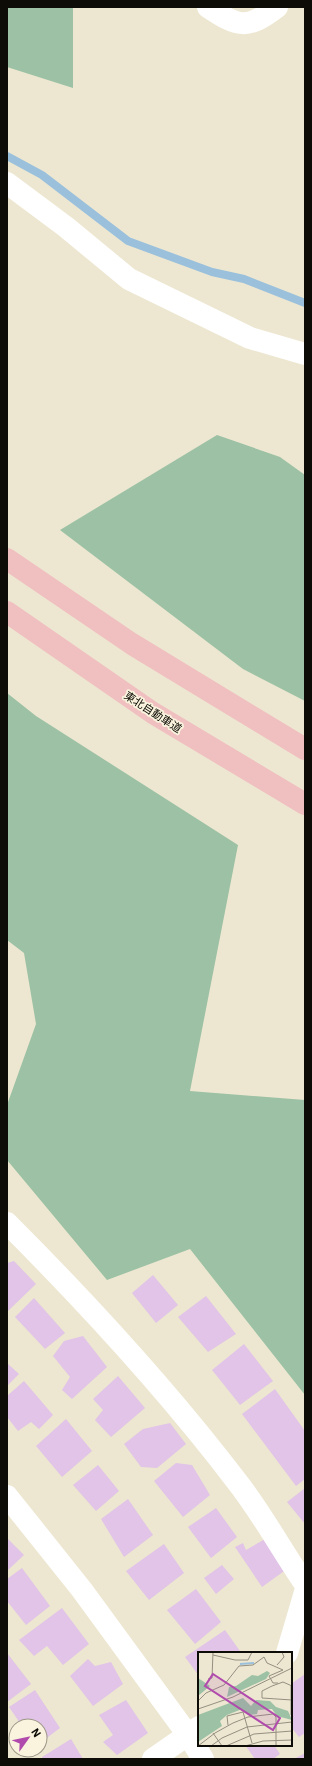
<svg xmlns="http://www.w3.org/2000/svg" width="312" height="1766" viewBox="0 0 312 1766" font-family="'IBM Plex Sans','Noto Sans JP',sans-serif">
  <rect width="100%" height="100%" fill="#ede7d1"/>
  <g fill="#9cc1a4">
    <polygon points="7,7 73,7 73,88 7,67"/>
    <polygon points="217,435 280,457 305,475 305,701 243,669 60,530"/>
    <polygon points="7,693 36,716 238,845 190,1091 305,1100 305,1395 190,1249 107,1280 7,1160 7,1105 36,1024 24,953 7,940"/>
  </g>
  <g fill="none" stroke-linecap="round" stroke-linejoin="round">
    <polyline stroke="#9ac0dc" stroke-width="8" points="7,156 42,175 128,241 212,272 244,279 305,303"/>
  </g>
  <g fill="#e1c4e7">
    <polygon points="14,1261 36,1284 8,1311 7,1263"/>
    <polygon points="153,1275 178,1305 156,1323 132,1293"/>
    <polygon points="206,1296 236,1334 208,1352 178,1317"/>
    <polygon points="34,1298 65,1333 45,1349 15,1317"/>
    <polygon points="83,1336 107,1367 72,1399 62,1390 70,1377 53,1356 64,1341"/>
    <polygon points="244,1344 273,1381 240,1405 212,1370"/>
    <polygon points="7,1363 19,1374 7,1386"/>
    <polygon points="118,1376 145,1408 111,1437 95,1420 103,1410 93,1399"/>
    <polygon points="24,1381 53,1415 39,1429 31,1422 18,1431 7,1417 7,1396"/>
    <polygon points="275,1389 305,1431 305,1479 296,1486 242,1414"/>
    <polygon points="66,1419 92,1451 62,1477 36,1446"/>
    <polygon points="170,1423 186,1444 157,1468 141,1467 124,1444 143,1429"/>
    <polygon points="176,1463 192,1465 210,1495 183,1517 154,1481"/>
    <polygon points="98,1465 119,1491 96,1511 73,1485"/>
    <polygon points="305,1488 305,1524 287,1502"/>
    <polygon points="128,1499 153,1535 124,1557 101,1519"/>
    <polygon points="216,1508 237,1537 211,1558 188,1527"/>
    <polygon points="7,1538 24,1555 7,1571"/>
    <polygon points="265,1539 287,1569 262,1587 235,1547 243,1543 246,1550"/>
    <polygon points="164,1544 184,1573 149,1600 126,1571"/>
    <polygon points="222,1565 234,1579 216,1594 204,1578"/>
    <polygon points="22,1568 50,1606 26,1625 7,1601 7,1579"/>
    <polygon points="196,1589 221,1622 195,1644 167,1610"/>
    <polygon points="62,1608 89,1644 63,1665 47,1646 34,1656 19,1640"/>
    <polygon points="225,1630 240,1651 237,1653 199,1653 199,1676 185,1657"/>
    <polygon points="7,1653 31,1684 7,1702"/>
    <polygon points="88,1659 95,1666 111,1662 123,1684 93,1706 70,1676"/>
    <polygon points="305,1674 305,1733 299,1737 291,1727 291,1684"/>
    <polygon points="35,1690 60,1728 40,1743 40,1726 22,1726 9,1707"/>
    <polygon points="126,1700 148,1733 117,1755 103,1742 113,1735 99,1715"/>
    <polygon points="71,1739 83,1759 43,1759 42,1757"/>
    <polygon points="245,1745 274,1745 280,1754 273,1759 255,1759"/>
    <polygon points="305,1753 305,1759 294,1759"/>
  </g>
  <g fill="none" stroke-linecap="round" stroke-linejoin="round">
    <g stroke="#fff" stroke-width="22">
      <path d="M208 7C238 27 247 30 277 7"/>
      <polyline points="7,183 66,227 129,279 250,338 305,354"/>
      <path d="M7 1223C89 1305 168 1391 238 1483 263 1515 282 1551 305 1584"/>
      <polyline points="7,1496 82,1590 188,1735 203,1759"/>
      <polyline points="287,1653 305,1592"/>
      <polyline points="153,1759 199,1727"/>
    </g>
    <g stroke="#f0c0c1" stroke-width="22">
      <polyline points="7,559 132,644 305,749"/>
      <polyline points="7,612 153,713 305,804"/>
    </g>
  </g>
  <g text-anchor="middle" stroke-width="3.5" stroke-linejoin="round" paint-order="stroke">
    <g font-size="11" fill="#0e0c06" stroke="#faf4de">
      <text transform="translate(153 712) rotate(33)" y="4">東北自動車道</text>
    </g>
  </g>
  <g transform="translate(198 1652)">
    <rect width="94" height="94" fill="#ede7d1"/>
    <path d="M69 19 72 21 68 27 29 45 31 35 38 34 54 23 60 24ZM0 26 12 34 0 44ZM45 46 53 54 58 48 72 49 78 55 90 59 94 68 79 64 74 57 60 58 59 62 51 63 44 57 29 63 22 69 24 74 0 90V63Z" fill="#9cc1a4"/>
    <path fill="none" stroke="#9ac0dc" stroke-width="2" d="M42 12 56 11"/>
    <path fill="none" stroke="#948f80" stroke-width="1" d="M15 3 37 8H50L54 0M79 13 86 5 84 0M10 27 14 26 15 0M93 34V63M94 34 85 30 74 34 64 39V46L94 48M0 49 8 41 26 33 41 14 55 13 66 5 69 11 85 18 71 24 75 31H80M0 57 35 45 94 16M30 73 29 64 45 60 54 91M15 81 24 94M0 94 17 81 35 71 50 65 75 62 78 65V94M13 94 24 86 49 75 94 70M28 94 56 82 94 79M47 94 65 89 94 88"/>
    <path fill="#b14aad" fill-opacity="0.15" stroke="#b14aad" stroke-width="2" d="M15 22 82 66 75 78 7 34Z"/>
    <rect width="94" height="94" fill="none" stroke="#0e0c06" stroke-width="2"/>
  </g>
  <rect width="312" height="1766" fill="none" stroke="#0e0c06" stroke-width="16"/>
  <g transform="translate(28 1738) rotate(57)"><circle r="19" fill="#faf4de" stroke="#9c9788"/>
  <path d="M0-3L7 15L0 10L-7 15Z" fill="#b14aad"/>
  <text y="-6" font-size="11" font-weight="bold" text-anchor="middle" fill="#0e0c06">N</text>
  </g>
</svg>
